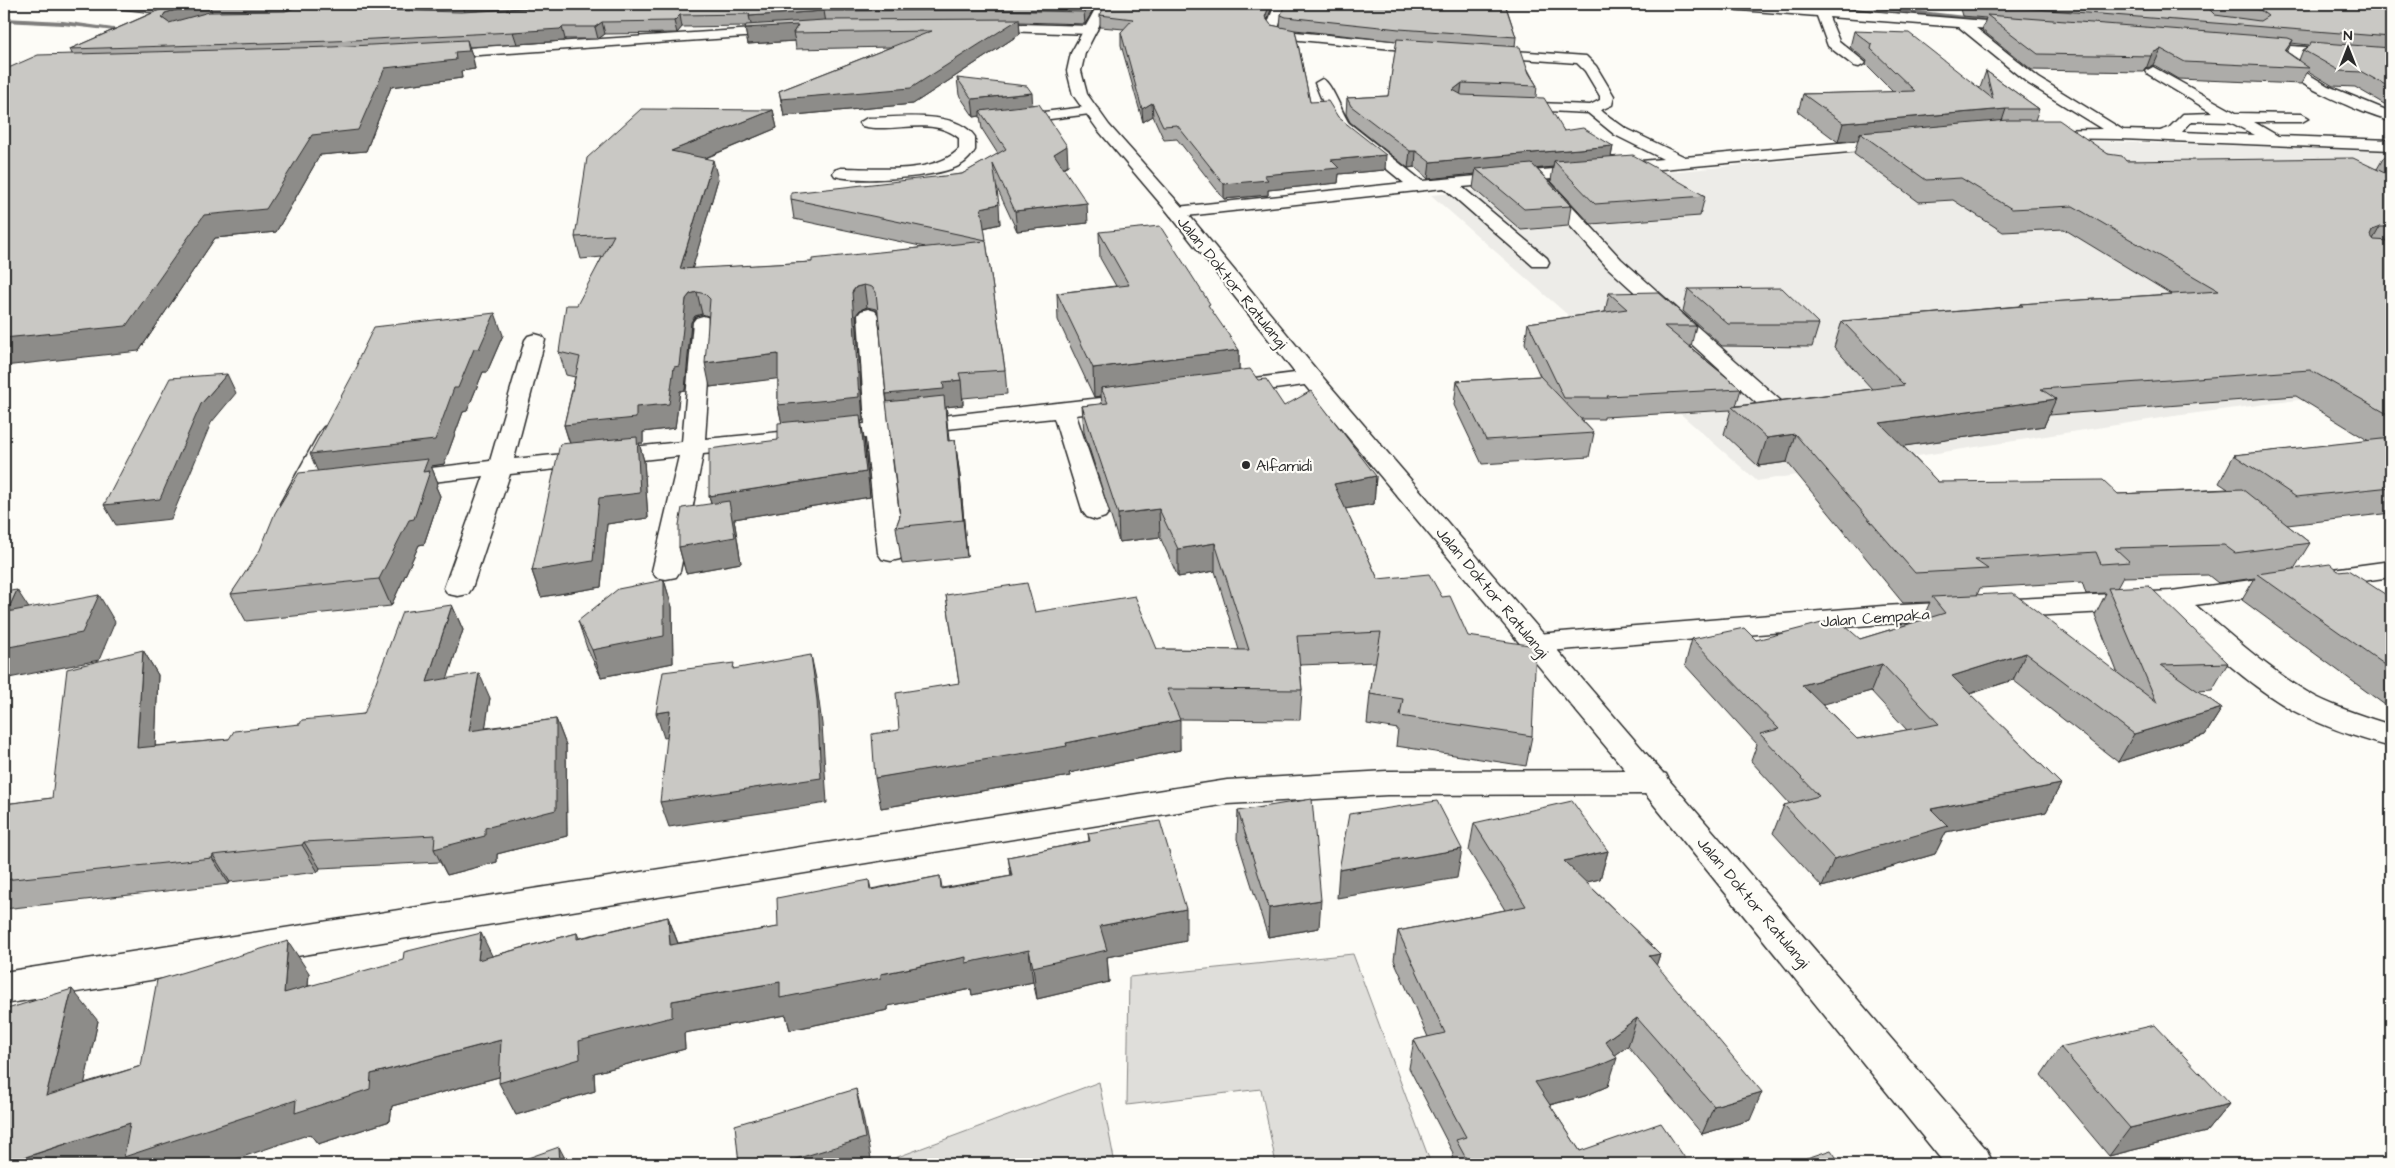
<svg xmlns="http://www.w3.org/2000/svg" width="2395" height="1168" viewBox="0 0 2395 1168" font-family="'Architects Daughter',sans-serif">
  <rect width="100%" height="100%" fill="#fdfcf7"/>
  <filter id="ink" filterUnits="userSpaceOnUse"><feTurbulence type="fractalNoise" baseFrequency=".02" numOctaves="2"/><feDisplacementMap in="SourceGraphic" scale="10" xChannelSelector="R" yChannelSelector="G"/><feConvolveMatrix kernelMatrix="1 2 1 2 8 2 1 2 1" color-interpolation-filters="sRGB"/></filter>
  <g filter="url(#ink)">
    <polygon fill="#edece8" points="2045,140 2391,150 2391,388 2174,416 1757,481 1431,195 1948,145"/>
    <g fill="#dfdeda" stroke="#858482">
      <polygon points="1353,954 1431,1164 1276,1164 1261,1089 1127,1105 1129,977"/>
      <polygon points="1099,1082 1115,1164 879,1164"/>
    </g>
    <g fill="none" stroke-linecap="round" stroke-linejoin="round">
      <g fill="#7e7d7b" fill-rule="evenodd">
        <polygon points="1847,4 1862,4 2007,21 2004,23 1926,16"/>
        <polygon points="4,18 63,21 135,31 132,33 63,25 4,22"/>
      </g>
      <defs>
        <g id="minor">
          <polygon points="315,4 331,4 303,17 277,22 271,18 273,15 296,11"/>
          <polygon points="1275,4 1287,4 1278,28 1285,31 1434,45 1441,49 1434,53 1279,38 1271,35 1266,28"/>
          <path d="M1707 4H1756L1821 7 2021 24 2025 25 2027 28 2025 31 1976 28 2039 78 2123 130 2160 131 2169 128 2183 114 2213 113 2148 74 2146 71 2153 67 2236 113 2302 114 2309 118 2302 122H2254L2278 136 2391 140V150L2121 139 2042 138 2037 136 2034 133 2037 130 2102 129 2029 84 1959 27 1829 17 1839 41 1866 63 1859 67 1854 66 1828 46 1817 16 1713 8ZM2192 121 2230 122 2255 135 2182 132Z"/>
          <polygon points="982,23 1091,26 1097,30 1091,34 978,30 976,27 978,24"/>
          <polygon points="784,27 788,28 790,31 788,34 435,58 428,54 435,50"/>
          <path d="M2250 43 2391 53V61L2301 55 2303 57 2293 65 2328 86 2391 112V121C2370 117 2292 83 2279 66L2283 59 2292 54 2245 50 2244 47 2245 44Z"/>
          <path d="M1485 49 1586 56 1596 66 1614 96 1612 105 1601 110 1604 113 1625 128 1685 157 1894 138 1902 143 1894 148 1462 187 1547 258 1549 262 1547 266H1533L1444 188 1177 217 1171 216 1168 212 1171 208 1177 207 1404 183 1338 129 1326 110 1315 83 1322 79C1331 81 1342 113 1349 123L1422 181 1663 159 1615 135 1588 113 1509 109 1507 106 1509 103 1514 102 1590 105 1600 100V96L1585 71 1577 63 1480 56 1478 53Z"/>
          <polygon points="1093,106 1100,110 1098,113 1010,124 1003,120 1010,116"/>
          <path d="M867 118C897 118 956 109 975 137V150C972 155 967 161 962 164 941 178 860 183 835 176L833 173 835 170 841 168C875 168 935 175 959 149V138C932 115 893 134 862 126L859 123Z"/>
          <polygon points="1544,181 1550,182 1621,259 1781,401 1784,406 1781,411 1773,413 1765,411 1607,267 1538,190 1536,186 1538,182"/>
          <polygon points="868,309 875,311 878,315 888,422 1119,396 1127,398 1130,403 1127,408 1076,415 1109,512 1105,517 1096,520 1087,517 1083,512 1054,418 889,435 904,553 900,559 891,561 882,559 878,553 866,438 703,454 680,571 676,577 666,579 656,577 652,571 679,456 510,474 472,588 468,594 458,596 448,594 444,588 484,476 398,486 389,484 386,479 389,474 398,472 490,461 525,340 528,336 535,334 542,336 545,340 514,459 682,442 693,322 696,318 703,316 710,318 713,322 705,439 865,424 858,315 861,311"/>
          <polygon points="1311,371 1319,373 1322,378 1319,383 1231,395 1223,393 1220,388 1223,383 1231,381"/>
          <polygon points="332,425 340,427 344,432 306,504 302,509 293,512 284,509 280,504 320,432 324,427"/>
          <path d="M2391 561V577L2195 605C2233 637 2272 673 2316 697 2340 709 2366 717 2391 725V747C2358 738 2324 727 2294 711 2246 684 2206 644 2164 609L1883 624 1537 652 1527 650 1522 643 1527 636 1537 634 1883 606 2171 591Z"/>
          <polygon points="1654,770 1666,774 1670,782 1666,790 1654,794 1387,795 1227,804 4,1004 4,972 1227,780 1387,771"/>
        </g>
        <polygon id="highway" points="1098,4 1110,4 1085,53 1081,71 1087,94 1109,125 1183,208 1319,373 1987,1150 1993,1164 1945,1164 1642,790 1303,383 1171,216 1098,130 1073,95 1067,71 1071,53"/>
      </defs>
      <use href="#minor" stroke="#2b2b2b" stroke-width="3"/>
      <use href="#highway" stroke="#2b2b2b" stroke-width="3"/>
      <use href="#minor" fill="#fdfcf7" fill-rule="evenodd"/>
      <use href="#highway" fill="#fdfcf7" fill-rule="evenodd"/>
    </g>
    <g fill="#adaca9" stroke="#2b2b2b" fill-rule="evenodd">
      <polygon points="77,4 308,4 296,8 323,9 321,4 574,4 572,5 483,11 609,4 590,4 1097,4 1085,24 1019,22 1020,34 913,104 784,116 779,91 891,47 796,49 795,41 748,44 745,28 745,26 682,27 677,33 605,34 598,39 565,39 564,41 469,47 473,58 475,69 461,71 462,78 391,87 366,151 320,155 276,232 215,238 139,351 72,54 70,49 152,13"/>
      <polygon points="1273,4 1267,21 1271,25 1280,27 1281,15 1285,4 1520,4 1519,6 1506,6 1516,37 1515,46 1537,86 1536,97 1564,131 1613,146 1611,157 1705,196 1700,216 1591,224 1551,181 1553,167 1537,169 1571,206 1568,226 1521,230 1473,188 1475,174 1428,179 1415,167 1408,168 1350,122 1346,114 1347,98 1388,96 1397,41 1295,30 1310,102 1338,117 1385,170 1339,174 1338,183 1268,190 1268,195 1224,199 1177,139 1164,140 1153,116 1143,122 1121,45 1121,32 1124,29 1100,27 1100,15"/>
      <path d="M1960 4H2389L2391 5V108L2355 87 2333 86 2308 71 2301 84 2178 79 2154 65 2146 69 2144 72 2032 70 1982 30 1986 18 1962 16 1959 5ZM2291 43 2309 45 2308 47 2303 50 2299 60 2287 52Z"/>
      <path d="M1854 31 1980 88 1986 71 2039 109 2035 120 2108 154 2126 161 2377 169 2384 157H2391V513L2287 525 2310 543 2294 569 2338 571 2391 598V704L2385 705 2242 600 2255 578 2218 583 2208 575 2123 577 2117 588 2228 663 2212 690 2197 691 2222 708 2205 735 2118 762 2013 680 1970 694 2061 784 2046 812 1946 832 1935 854 1822 887 1773 833 1784 805 1790 804 1751 761 1757 744 1685 665 1692 639 1756 640 1860 639 1922 620 1930 602 1903 603 1787 462 1758 466 1724 434 1731 410 1604 417V419H1581L1594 433 1589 457 1482 464 1454 405 1457 381 1540 376 1525 343 1528 323 1605 312 1609 293 1696 326 1691 346H1689L1741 389 1736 406 1872 389 1834 347 1842 321 2019 306 2020 304 2171 294 2064 229 2003 232 1953 200 1919 202 1854 154 1858 140 1838 142 1798 112 1803 94 1893 92 1866 65 1867 61 1850 47ZM2296 396 2369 441 2234 455 2219 483 2228 489 2118 494 1938 482 1903 446 2044 426 2049 415ZM2082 582 2086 594 2106 593 2095 615 2118 674 1977 595 1980 588ZM1871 691 1907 730 1857 739 1822 704Z"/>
      <polygon points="957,78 1033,105 1068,165 1063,168 1088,223 1017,231 996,186 1000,224 984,228 1005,370 1007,394 963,398 963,405 946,407 947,413 946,413 949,441 955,440 960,476 967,557 902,564 896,527 900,516 887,402 878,313 876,309 867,307 860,310 856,315 863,421 861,421 864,439 870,497 734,519 741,563 686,573 679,547 711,504 709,496 778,440 782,423 778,405 778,378 710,387 708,316 702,314 695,316 691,322 685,390 680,391 675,428 643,432 643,443 639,443 644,461 648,518 607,524 601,587 541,597 532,571 570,444 564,425 575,377 566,375 559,352 602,257 581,259 575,237 773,110 777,128 706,158 718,179 692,269 812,262 925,247 794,219 791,199 962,174 998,154 982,129 980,116 974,117 959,95"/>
      <polygon points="1099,232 1239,350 1239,371 1258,380 1284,406 1376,476 1374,504 1345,509 1378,579 1442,597 1532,736 1526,766 1396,746 1398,729 1367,724 1370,694 1376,662 1300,665 1302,690 1300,720 1179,719 1180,750 1069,773 1070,776 881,808 899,730 959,683 946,595 1035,612 1157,649 1239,650 1215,571 1178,577 1160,537 1119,542 1084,432 1082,406 1102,404 1101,396 1094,397 1058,320 1057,293 1116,286 1100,258"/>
      <polygon points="1688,289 1819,324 1812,347 1722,346 1683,311"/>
      <polygon points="503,335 487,372 483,372 467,411 463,412 444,464 431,466 438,483 436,487 440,496 424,544 419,545 391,606 246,621 231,594 318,471"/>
      <polygon points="664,580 672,607 673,663 601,677 587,648 578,621"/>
      <polygon points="452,605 463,630 447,679 490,698 485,728 556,719 566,745 567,836 497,854 497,862 447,875 440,862 320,868 318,872 230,882 229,884 4,909 4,804 52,798 143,650 158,675 155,746 229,739 300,724 364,714"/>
      <polygon points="1238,811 1319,928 1268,937 1237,839"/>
      <polygon points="1474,823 1608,851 1600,879 1586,882 1660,954 1656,965 1750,1120 1702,1134 1628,1046 1615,1055 1608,1086 1585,1096 1550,1105 1580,1151 1689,1164 1451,1164 1453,1153 1409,1068 1414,1040 1428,1037 1394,960 1398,931 1505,910 1469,851"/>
      <polygon points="1088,833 1186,941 1107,957 1109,982 1037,999 1033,982 972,995 971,989 888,1006 888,1010 790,1030 786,1015 684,1033 685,1049 594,1073 595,1091 516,1115 499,1077 392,1106 390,1121 318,1144 310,1134 130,1164 4,1164 98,1021 84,1083 141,1066 309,973 308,986 492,956 577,933 579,938 668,917 678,943 778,927 869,880 871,889 940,876 942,888 1011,876 1008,857 1089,841"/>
      <polygon points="2060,1047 2229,1104 2206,1132 2109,1156 2041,1075"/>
    </g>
    <g fill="#8d8c89" stroke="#2b2b2b">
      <polygon points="197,4 209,4 212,12 170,24 162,18 165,13"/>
      <polygon points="285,4 308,4 288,11"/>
      <polygon points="462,4 574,4 572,5 465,12"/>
      <polygon points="1090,4 1097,4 1085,24 1084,12"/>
      <polygon points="1270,4 1273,4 1264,29 1265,17"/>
      <polygon points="824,11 826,23 798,25 793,33 795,41 748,44 745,28 752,28 749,16"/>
      <polygon points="680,15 682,27 677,33 674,21"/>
      <polygon points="1019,19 1020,34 913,104 784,116 781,99"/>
      <polygon points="602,22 605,34 598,39 595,27"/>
      <polygon points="562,27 565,39 564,41 517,44 513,32"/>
      <polygon points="467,40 473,58 475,69 461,71 462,78 391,87 366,151 320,155 276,232 215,238 139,351 4,366 4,338 312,135 385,68 455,52"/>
      <polygon points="2293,40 2285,56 2278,67 2285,51"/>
      <polygon points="2161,49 2154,65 2146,69 2152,53"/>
      <polygon points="1462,83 1460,98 1453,90"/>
      <polygon points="1032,93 1033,111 980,111 980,116 974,117 972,99"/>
      <polygon points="1152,103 1153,116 1143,122 1142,109"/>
      <polygon points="2006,109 2000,127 1860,133 1858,140 1838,142 1843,123"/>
      <polygon points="773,110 777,128 676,170 671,151"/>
      <polygon points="1067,146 1068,165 1055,173 1054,154"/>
      <polygon points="1613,146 1610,162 1554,161 1553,167 1482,174 1476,169 1475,174 1428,179 1430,162"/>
      <polygon points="1410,151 1416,151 1415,167 1408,168"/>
      <polygon points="1386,155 1385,170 1339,174 1338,183 1268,190 1268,195 1224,199 1224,184 1331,160"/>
      <polygon points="713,160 718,179 686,291 680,269"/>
      <polygon points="1087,203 1088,223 1017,231 1015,211"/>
      <polygon points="999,204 1000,224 983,228 981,208"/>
      <polygon points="2380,227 2367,250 2359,253 2372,230"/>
      <polygon points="864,285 867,307 860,310 856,315 863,421 861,421 864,439 870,497 734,519 741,563 686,573 679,547 716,522 709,496 866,472 783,429 778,405 856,287"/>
      <polygon points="697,292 702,314 695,316 691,322 685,390 680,391 675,428 643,432 643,443 639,443 644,461 648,518 607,524 601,587 541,597 532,571 572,450 564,425 636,407 674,367 686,299 690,294"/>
      <polygon points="495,313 503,335 487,372 483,372 467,411 463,412 444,464 431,466 438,483 436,487 440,496 424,544 419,545 391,606 379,579 321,479 310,454 454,388 474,349"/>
      <polygon points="1239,350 1239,378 1101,388 1101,396 1094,397 1093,368"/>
      <polygon points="778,354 783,378 710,387 705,363"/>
      <polygon points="227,374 236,393 211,423 171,519 116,525 104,505 201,404"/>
      <polygon points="961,380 963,405 946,407 947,413 946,413 953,476 890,419 886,394 943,382"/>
      <polygon points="2056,399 2044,426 1870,451 1880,423"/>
      <polygon points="1795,434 1787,462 1758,466 1767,438"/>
      <polygon points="955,440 960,476 967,557 963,520"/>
      <polygon points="1376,476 1374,504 1332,511 1334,484"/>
      <polygon points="1159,509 1160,537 1119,542 1118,514"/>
      <polygon points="1215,543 1215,571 1178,577 1178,549"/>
      <polygon points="664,580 672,607 673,663 601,677 592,650"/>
      <polygon points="17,590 34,616 7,612"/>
      <polygon points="99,595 115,622 99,660 4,679 4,648"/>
      <polygon points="452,605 463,630 438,708 427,682"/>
      <polygon points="143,650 158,675 154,774 137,748"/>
      <polygon points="2026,653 2013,680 1940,703 1952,676"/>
      <polygon points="811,655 816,679 822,724 827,803 669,827 660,802"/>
      <polygon points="1882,664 1871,691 1792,713 1802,685"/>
      <polygon points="479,673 490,698 481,756 469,731"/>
      <polygon points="2391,696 2391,704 2385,705"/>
      <polygon points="2222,708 2205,735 2118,762 2134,734"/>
      <polygon points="670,711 677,736 664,738 656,713"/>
      <polygon points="556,719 566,745 567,836 497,854 497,862 447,875 434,849 485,828"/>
      <polygon points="1180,720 1180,750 1069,773 1070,776 881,808 875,778 1066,743"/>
      <polygon points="2061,784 2046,812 1946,832 1935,854 1822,887 1834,859 1931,809"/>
      <polygon points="304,842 320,868 318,872 302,845"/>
      <polygon points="1462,849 1457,878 1337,898 1339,870"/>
      <polygon points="1608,851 1600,879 1557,889 1564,861"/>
      <polygon points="213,855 230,882 229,884 212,858"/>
      <polygon points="1321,900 1319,928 1268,937 1269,908"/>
      <polygon points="1186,909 1186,941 1107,957 1109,982 1037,999 1033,967 1100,926"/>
      <polygon points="668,917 680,949 670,945"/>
      <polygon points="481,933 497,966 478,960"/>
      <polygon points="288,941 309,973 305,1025 284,993"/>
      <polygon points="1029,950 1033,982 972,995 971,989 888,1006 888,1010 790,1030 786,1015 684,1033 685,1049 594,1073 595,1091 516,1115 499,1083 579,1041 672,1001 780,982 881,974 966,957"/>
      <polygon points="1660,954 1651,982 1649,956"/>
      <polygon points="72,989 98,1021 75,1127 46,1096"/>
      <polygon points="1637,1018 1628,1046 1604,1063 1617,1058 1608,1086 1585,1096 1528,1110 1535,1082 1605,1041"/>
      <polygon points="501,1040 517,1072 392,1106 390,1121 318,1144 310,1134 222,1164 5,1164 130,1123 371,1074"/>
      <polygon points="856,1089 863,1117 872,1164 779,1164"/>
      <polygon points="1762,1092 1750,1120 1702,1134 1714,1106"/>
      <polygon points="2229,1104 2206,1132 2109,1156 2130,1128"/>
      <polygon points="559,1147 568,1164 560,1164"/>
    </g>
    <g fill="#c9c8c4" stroke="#2b2b2b" fill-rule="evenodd">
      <polygon points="163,4 197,4 165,13 162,18 169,23 209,12 285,11 295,8 461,12 609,4 1090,4 1084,12 991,10 824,11 749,16 750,14 680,15 674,21 602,22 595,27 562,27 560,29 513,32 334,41 70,49 171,5"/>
      <polygon points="1106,4 1270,4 1265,17 1271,25 1295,30 1310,102 1328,101 1338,117 1386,155 1331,160 1339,168 1264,175 1268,180 1224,184 1177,125 1163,126 1152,103 1142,109 1121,32 1133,19 1100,15"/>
      <polygon points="1285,4 1505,4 1516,37 1399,29 1286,17 1281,15"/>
      <polygon points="1973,4 2204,4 2215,15 2260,21 2268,16 2260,10 2224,6 2222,4 2389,4 2391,5 2391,37"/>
      <polygon points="1987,15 2288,38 2293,40 2285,51 2309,68 2185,62 2161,49 2152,53 2151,56 2038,54"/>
      <polygon points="1019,19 911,88 781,99 779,91 932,31 793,33 798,25 745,28 746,25 824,20"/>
      <polygon points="1854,31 1909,33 1993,99 1986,71 2039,109 2006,109 1843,123 1803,94 1915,91 1871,49 1872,45"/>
      <polygon points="1397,39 1520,47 1529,73 1537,86 1462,83 1453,90 1462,95 1544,98 1564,131 1583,128 1613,146 1430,162 1416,151 1410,151 1351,106 1347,98 1388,96"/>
      <polygon points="467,40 469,51 455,52 456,60 385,68 358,130 312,135 266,209 204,215 126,326 4,338 4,70 38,55 332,47"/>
      <polygon points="2311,42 2391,48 2391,88 2362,72 2340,71 2303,50 2310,46"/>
      <polygon points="957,78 1027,86 1032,93 972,99"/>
      <polygon points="1039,104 1067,146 1054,154 1087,203 1015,211 993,164 999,204 981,208 986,240 791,199 791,193 962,174 1006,149 980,111"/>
      <polygon points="641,109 773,110 671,151 713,160 680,269 812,262 812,259 986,241 1005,370 959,373 961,380 943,382 944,389 886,394 876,292 872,287 864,285 856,287 852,292 859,397 778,405 778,354 705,363 710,299 705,294 697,292 690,294 686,299 679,366 674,367 669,404 636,407 636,418 564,425 580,357 559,352 566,305 577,305 614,235 575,237 587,158"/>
      <polygon points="2008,120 2059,120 2108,154 2122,156 2126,161 2353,158 2391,176 2391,227 2380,227 2372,230 2370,235 2374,240 2391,241 2391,416 2310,370 2041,389 2056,399 1880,423 1938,482 2103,480 2118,494 2242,489 2310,543 2235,553 2224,545 2115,548 2130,562 2101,564 2096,552 1975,560 1988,569 1915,573 1795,434 1767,438 1732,407 1904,385 1842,321 2023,306 2020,304 2219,291 2073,206 2012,209 1961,178 1926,180 1860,133"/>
      <polygon points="1633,155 1705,196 1595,204 1554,161"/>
      <polygon points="2384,157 2391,157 2391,161"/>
      <polygon points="1532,164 1571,206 1524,209 1476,169"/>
      <polygon points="1160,226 1210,304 1208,305 1239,350 1093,368 1057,293 1129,285 1099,232"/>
      <polygon points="1782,288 1819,324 1728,324 1688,289"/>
      <polygon points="1658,292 1696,326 1664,326 1741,389 1607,396 1608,398 1564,398 1528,323 1627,309 1609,293"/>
      <polygon points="495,313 479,349 474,349 458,388 454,388 435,440 310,454 358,365 357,362 374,327"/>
      <polygon points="1250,369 1258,380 1266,379 1284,406 1311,391 1376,476 1334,484 1378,579 1429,574 1442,597 1450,596 1468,636 1536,646 1532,736 1400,716 1403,699 1370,694 1381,632 1297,636 1302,690 1167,689 1180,720 1066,743 1067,746 875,778 872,734 899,730 896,693 959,683 946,595 1027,583 1035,612 1135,596 1157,649 1249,650 1215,543 1178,549 1159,509 1118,514 1082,406 1108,403 1101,388"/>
      <polygon points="227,374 201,404 160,499 104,505 170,378"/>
      <polygon points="1540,376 1594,433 1486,440 1457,381"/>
      <polygon points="944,396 948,441 955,440 963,520 896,527 900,516 886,402"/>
      <polygon points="860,415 866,472 709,496 709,449 778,440 778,423"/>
      <polygon points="637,437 640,493 599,498 593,561 532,571 560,444"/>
      <polygon points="2391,438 2391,487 2296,497 2234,455"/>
      <polygon points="428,459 423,472 430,471 414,519 409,520 379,579 231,594 260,550 275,513 299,473"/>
      <polygon points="729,501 735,537 679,547 679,525 682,508"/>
      <polygon points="2330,564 2338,571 2348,570 2391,598 2391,669 2257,574"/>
      <polygon points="664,580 664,636 592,650 578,621 618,589"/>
      <path d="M2149 586 2228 663 2161 665 2222 708 2134 734 2026 653 1952 676 2061 784 1931 809 1948 826 1834 859 1784 805 1819 796 1760 734 1779 729 1692 639 1744 628 1756 640 1837 619 1860 639 1945 613 1932 597 2013 593 2157 703 2108 588ZM1882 664 1939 724 1857 739 1802 685Z"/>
      <polygon points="17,590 7,612 99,595 82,633 4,648 4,592"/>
      <polygon points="452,605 427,682 479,673 469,731 556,719 556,810 485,828 485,836 434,849 435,835 304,842 302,845 213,855 212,858 4,880 4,804 52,798 67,669 143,650 137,748 229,739 234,731 300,724 302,720 364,714 402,612"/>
      <polygon points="811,655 817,700 821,778 660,802 670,711 656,713 663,672 734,663 733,669"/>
      <polygon points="1312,799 1321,900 1269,908 1238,811"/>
      <polygon points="1437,801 1462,849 1339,870 1349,814"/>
      <polygon points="1572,801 1608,851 1564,861 1660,954 1649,956 1762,1092 1714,1106 1637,1018 1605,1041 1617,1058 1594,1068 1535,1082 1580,1151 1661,1123 1689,1164 1469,1164 1456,1140 1466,1137 1414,1040 1445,1033 1398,931 1526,906 1474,823"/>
      <polygon points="1160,821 1186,909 1100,926 1107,950 1033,967 1029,950 966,963 966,957 881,974 881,978 780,998 780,982 672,1001 672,1017 579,1041 580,1059 499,1083 501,1040 371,1074 370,1089 295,1113 296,1100 124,1157 130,1123 4,1164 4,1010 72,989 46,1096 141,1066 157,980 288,941 284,993 403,960 404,952 481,933 478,960 577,933 577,939 668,917 670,945 778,927 777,898 869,880 870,890 940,876 941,889 1012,876 1008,857 1090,841 1088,833"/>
      <polygon points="2155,1025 2229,1104 2130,1128 2060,1047"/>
      <polygon points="856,1089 865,1138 779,1164 739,1164 735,1125"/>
      <polygon points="559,1147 560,1164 511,1164"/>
      <polygon points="1831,1150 1841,1164 1789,1164"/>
    </g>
  </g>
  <circle fill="#2b2b2b" stroke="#fdfcf7" stroke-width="2" cx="1246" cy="465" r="5"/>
  <g text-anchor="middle" stroke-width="4.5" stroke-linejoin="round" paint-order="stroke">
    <g font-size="16" fill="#2b2b2b" stroke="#fdfcf7">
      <text transform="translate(1233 282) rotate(51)" y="6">Jalan Doktor Ratulangi</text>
      <text transform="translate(1493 592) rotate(50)" y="6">Jalan Doktor Ratulangi</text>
      <text transform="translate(1875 617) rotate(-4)" y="6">Jalan Cempaka</text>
      <text transform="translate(1754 902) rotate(50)" y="6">Jalan Doktor Ratulangi</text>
    </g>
    <g font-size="16" fill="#2b2b2b" stroke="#fdfcf7" text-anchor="start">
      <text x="1256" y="471">Alfamidi</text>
    </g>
  </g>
  <rect width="2395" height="1168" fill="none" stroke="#fdfcf7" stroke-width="20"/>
  <rect x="10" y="10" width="2375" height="1148" fill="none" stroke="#2b2b2b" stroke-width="2" filter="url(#ink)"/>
  <g transform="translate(2348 48)" stroke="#fdfcf7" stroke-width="4" paint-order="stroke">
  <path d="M0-4L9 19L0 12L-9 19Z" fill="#2b2b2b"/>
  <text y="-8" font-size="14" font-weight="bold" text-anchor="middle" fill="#2b2b2b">N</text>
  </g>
</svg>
